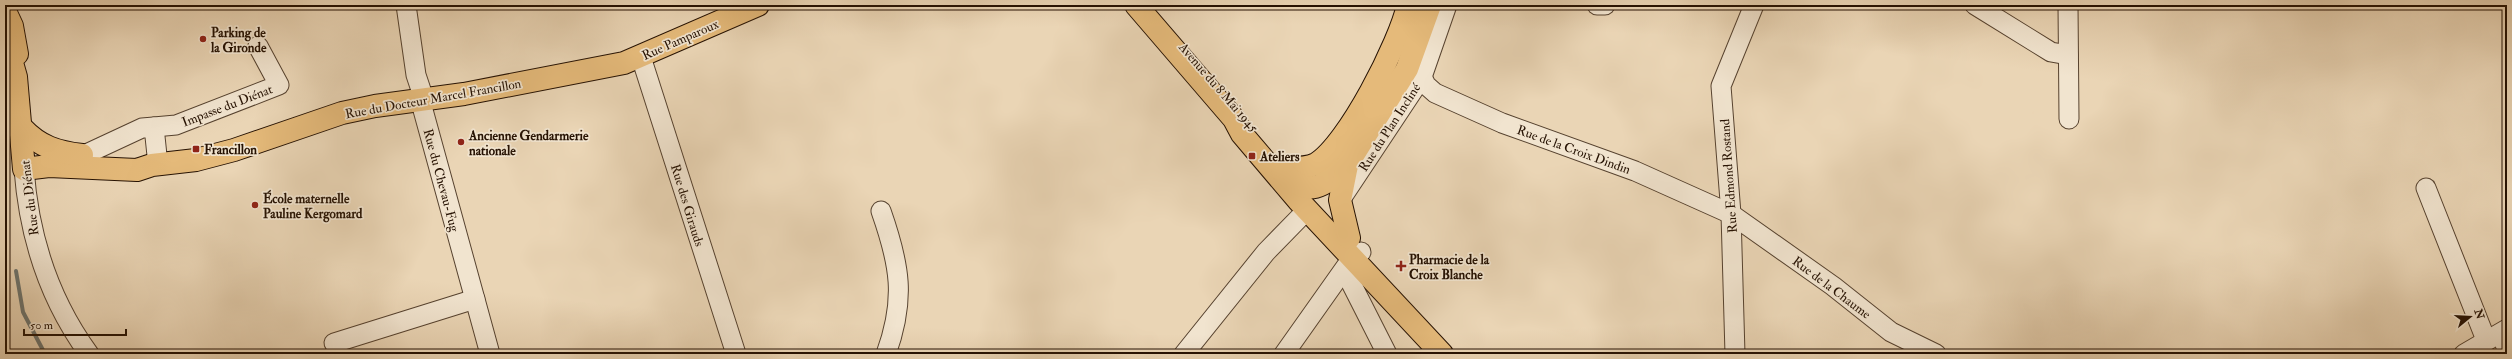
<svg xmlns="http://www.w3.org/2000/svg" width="2512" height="359" viewBox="0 0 2512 359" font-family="'IM FELL Double Pica',serif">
  <rect width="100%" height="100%" fill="#ead5b5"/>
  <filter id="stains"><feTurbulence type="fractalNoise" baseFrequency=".005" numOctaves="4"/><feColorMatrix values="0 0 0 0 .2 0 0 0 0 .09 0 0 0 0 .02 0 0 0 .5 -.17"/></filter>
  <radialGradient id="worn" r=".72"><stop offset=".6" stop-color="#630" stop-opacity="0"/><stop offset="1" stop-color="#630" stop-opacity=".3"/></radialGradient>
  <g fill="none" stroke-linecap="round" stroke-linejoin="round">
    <polyline stroke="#6c746f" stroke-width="4" points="16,271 23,312 45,354"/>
    <defs>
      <g id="minor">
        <polyline points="406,5 416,75 424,99 423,110 490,354"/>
        <polyline points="1597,5 1605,5"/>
        <polyline points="1975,5 2051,52 2068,55"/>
        <polyline points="2068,5 2069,119"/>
        <polyline points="641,57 736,354"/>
        <polyline points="1422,77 1426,85 1435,93 1502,123 1635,171 1731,214 1833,286 1891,332 1936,354"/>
        <polyline points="154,127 176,125 279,85 258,46"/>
        <polyline points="84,155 142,128 154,127 158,165"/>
        <path d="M24 169C29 237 48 298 89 354"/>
        <polyline points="2426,188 2486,340"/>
        <polyline points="1341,199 1422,77 1447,5"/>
        <path d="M881 211C900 265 906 299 886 354"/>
        <polyline points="1349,279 1387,354"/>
        <polyline points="2507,333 2505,344 2507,350"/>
        <polyline points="334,343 475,299"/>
        <polyline points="1184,354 1266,252 1307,210"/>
        <polyline points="1284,354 1347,265 1361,252"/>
        <polyline points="1735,354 1731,214 1721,86 1754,5"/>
        <polyline points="2464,354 2507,329"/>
      </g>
      <g id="major">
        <polyline points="1136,5 1234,119 1242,134 1298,200 1442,354"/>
        <polyline points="5,11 12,26 17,54"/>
        <polyline points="5,38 16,77 24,169 49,166 137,170 152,165 196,160 234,150 342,113 375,106 464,94 624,63 758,5"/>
        <path d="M22 128C40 147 57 152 82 155"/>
        <path d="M1289 168C1298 168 1308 168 1316 164 1348 145 1400 42 1408 5"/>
        <path d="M1282 171C1308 200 1324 186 1347 165"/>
        <polyline points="1349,238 1340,200 1347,165 1407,69 1430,5"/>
      </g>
    </defs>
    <use href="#minor" stroke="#56422f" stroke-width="21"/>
    <use href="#major" stroke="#251102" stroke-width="24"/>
    <use href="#minor" stroke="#f1e4cf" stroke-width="19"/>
    <use href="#major" stroke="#e5ba7a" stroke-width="22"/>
  </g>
  <g fill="#8f2418" stroke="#f1e4cf" stroke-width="1.5">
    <circle cx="203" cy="39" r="4"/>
    <circle cx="461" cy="142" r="4"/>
    <rect x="192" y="145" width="8" height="8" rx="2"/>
    <rect x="1248" y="152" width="8" height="8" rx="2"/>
    <circle cx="255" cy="205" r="4"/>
    <path d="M1399 260h4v4h4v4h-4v4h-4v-4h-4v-4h4z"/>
  </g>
  <g text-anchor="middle" stroke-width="3.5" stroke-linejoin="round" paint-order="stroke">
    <g font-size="13" font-weight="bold" fill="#251102" stroke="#f1e4cf" text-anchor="start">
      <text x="211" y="37">Parking de<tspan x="211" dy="15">la Gironde</tspan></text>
      <text x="469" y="140">Ancienne Gendarmerie<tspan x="469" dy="15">nationale</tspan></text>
      <text x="204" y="154">Francillon</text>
      <text x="1260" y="161">Ateliers</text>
      <text x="263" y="203">École maternelle<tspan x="263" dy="15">Pauline Kergomard</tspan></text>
      <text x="1409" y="264">Pharmacie de la<tspan x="1409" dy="15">Croix Blanche</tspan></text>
    </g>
    <g font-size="13" fill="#251102" stroke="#f1e4cf">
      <text transform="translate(680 39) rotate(-24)" y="5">Rue Pamparoux</text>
      <text transform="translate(1219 87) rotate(49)" y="5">Avenue du 8 Mai 1945</text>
      <text transform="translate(433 98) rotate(-10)" y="5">Rue du Docteur Marcel Francillon</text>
      <text transform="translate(227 105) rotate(-21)" y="5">Impasse du Diénat</text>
      <text transform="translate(1389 127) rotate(-57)" y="5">Rue du Plan Incliné</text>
      <text transform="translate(1574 149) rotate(20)" y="5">Rue de la Croix Dindin</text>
      <text transform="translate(1728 176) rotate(-94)" y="5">Rue Edmond Rostand</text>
      <text transform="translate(442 180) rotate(75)" y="5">Rue du Chevau-Fug</text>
      <text transform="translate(29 198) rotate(-97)" y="5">Rue du Diénat</text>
      <text transform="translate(688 205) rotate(73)" y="5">Rue des Girauds</text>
      <text transform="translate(1832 287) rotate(37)" y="5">Rue de la Chaume</text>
    </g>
  </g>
  <rect width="2512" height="359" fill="none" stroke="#ead5b5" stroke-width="20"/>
  <rect x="6" y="6" width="2500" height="347" fill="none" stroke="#251102" stroke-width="2"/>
  <rect x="10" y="10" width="2492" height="339" fill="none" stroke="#251102"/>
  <g transform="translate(2470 317) rotate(72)" stroke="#f1e4cf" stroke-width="3" paint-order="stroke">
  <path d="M0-3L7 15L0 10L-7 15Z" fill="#251102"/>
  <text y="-6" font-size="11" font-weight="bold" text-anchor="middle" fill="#251102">N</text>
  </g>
  <path d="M24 329v6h102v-6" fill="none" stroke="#251102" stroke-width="2"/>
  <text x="30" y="329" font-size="12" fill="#251102" stroke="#f1e4cf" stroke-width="3" paint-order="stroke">50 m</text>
  <rect width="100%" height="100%" filter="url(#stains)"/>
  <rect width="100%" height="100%" fill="url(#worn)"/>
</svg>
